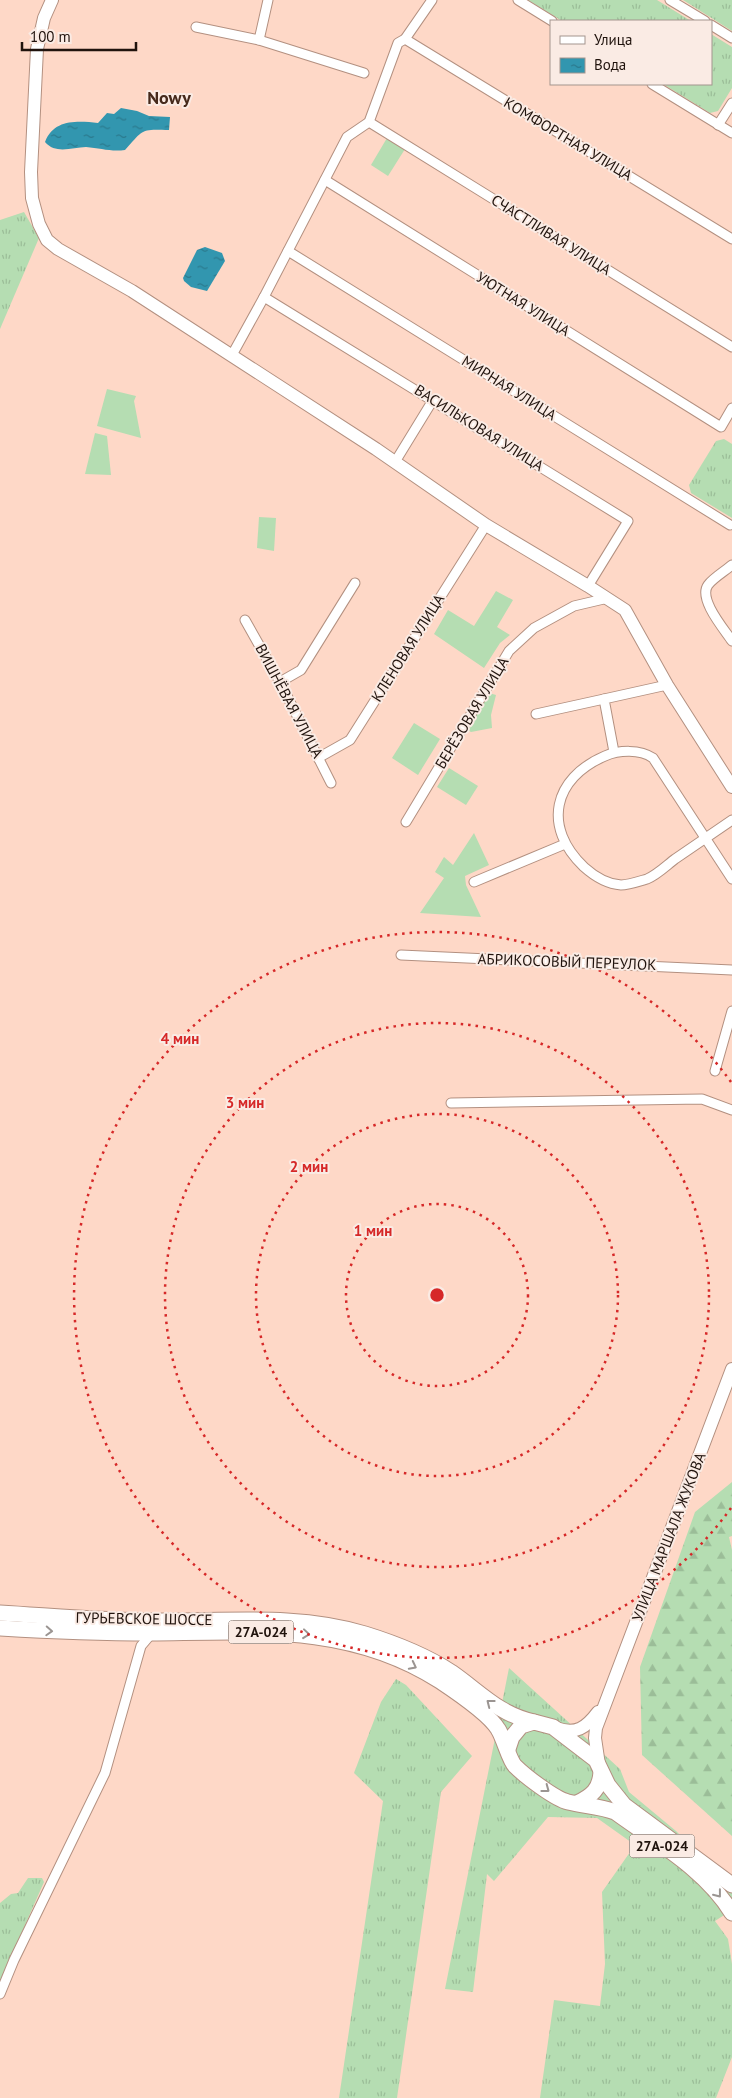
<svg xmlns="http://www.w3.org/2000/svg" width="732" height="2098" viewBox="0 0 732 2098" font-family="'PT Sans',sans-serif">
  <defs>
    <pattern id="grass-tufts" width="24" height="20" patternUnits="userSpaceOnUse" patternTransform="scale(1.25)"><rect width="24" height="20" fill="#b5ddb2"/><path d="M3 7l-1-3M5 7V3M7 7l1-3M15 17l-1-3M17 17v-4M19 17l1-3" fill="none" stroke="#9bbd98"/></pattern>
    <pattern id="forest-firs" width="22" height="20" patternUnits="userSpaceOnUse" patternTransform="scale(1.25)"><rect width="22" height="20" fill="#b5ddb2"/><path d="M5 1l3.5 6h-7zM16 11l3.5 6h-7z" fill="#9bbd98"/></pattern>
    <pattern id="water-ripples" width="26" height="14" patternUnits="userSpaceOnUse" patternTransform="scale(1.25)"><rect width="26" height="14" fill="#3296af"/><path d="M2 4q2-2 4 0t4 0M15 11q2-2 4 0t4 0" fill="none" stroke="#2a798d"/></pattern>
  </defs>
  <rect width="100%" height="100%" fill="#fed8c7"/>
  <g fill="url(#grass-tufts)">
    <polygon points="528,0 657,0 691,21 562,21"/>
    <polygon points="683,0 732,0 732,31"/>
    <polygon points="711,34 732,47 732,88 718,111 710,113 663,84 711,84"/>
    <polygon points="24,212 39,238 0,329 0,220"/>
    <polygon points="724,439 732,444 732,518 691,493 689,485 716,441"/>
    <polygon points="509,1668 620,1769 629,1792 676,1831 727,1882 732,1892 732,1910 715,1921 728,1939 732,1964 732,2057 716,2098 540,2098 554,2000 600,2006 605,1964 602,1892 635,1845 597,1818 548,1817 494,1881 487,1874 473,1992 445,1989"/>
    <polygon points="396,1679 406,1685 472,1756 441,1792 397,2098 339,2098 383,1801 354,1773 381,1702"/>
    <polygon points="28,1878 42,1878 44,1882 0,1982 0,1903 11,1894 18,1893"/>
  </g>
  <polygon fill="url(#forest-firs)" points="732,1482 732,1536 729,1537 732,1550 732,1836 642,1755 640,1667 695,1512"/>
  <g fill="#b5ddb2">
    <polygon points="387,138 405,149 388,176 371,165"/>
    <polygon points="107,389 136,396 134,401 141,438 97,426"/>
    <polygon points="95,433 107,436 111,475 85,474"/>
    <polygon points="259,517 276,518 274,551 257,548"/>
    <polygon points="496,591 513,600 497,627 510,635 500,643 484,668 434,634 448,610 474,626"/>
    <polygon points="489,693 496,695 491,715 492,728 471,732 466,729"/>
    <polygon points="414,723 440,739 418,775 392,758"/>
    <polygon points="449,768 478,786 466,805 437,787"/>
    <polygon points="474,833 489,865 465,876 466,885 481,917 420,913 444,878 435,872 444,857 453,865"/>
  </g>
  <g fill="url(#water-ripples)">
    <path d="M121 108 137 111 149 116 170 117 169 130C140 129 144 129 125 150 111 152 100 148 86 147 73 147 56 155 45 142 54 119 77 121 98 123L107 113 114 114Z"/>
    <polygon points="205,247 222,253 225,261 207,291 191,287 184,281 183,278 197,250"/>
  </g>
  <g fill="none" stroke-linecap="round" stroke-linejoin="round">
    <defs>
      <g id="street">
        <polyline points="518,0 552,21"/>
        <polyline points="670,0 705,21"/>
        <polyline points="711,25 732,38"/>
        <polyline points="196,27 259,40 364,73"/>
        <polyline points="405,39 732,239"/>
        <polyline points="259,40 268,0"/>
        <polyline points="652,84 732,133"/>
        <polyline points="369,122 732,347"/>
        <polyline points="718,125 732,103"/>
        <polyline points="325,180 721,427 732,408"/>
        <polyline points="288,251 730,525"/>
        <polyline points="264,297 628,521 588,586"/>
        <polyline points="232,355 264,297 347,137 369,122 398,43 405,39 432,0"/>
        <polyline points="395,462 433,400"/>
        <path d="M732 565C725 571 713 578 708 585 698 599 724 629 732 641"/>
        <polyline points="245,620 280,682 331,783"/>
        <polyline points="280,682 301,670 355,583"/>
        <polyline points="536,714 604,699"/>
        <polyline points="614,752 604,699 667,685"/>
        <polyline points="318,758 350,740 486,525"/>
        <path d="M732 820C713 833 694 846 675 859 667 865 657 875 647 879 640 881 628 885 621 885 607 884 594 876 584 867 542 827 553 778 605 756 619 750 640 749 653 758L732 879"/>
        <polyline points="406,822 509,651 534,628 574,606 608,598"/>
        <polyline points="474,882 565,844"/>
        <polyline points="401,955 732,970"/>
        <polyline points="715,1071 732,1011"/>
        <polyline points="451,1103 702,1099 732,1110"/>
        <polyline points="0,1994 14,1960 105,1773 141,1646 152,1633"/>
      </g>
      <g id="secondary">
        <polyline points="52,0 44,18 37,49 31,172 32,198 39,224 47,240 58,249 132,291 376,449 486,525 588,586 625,610 667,685 732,787"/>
        <path d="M556 1728C576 1735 586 1728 598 1712"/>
        <polyline points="599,1765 595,1738 596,1728 732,1369"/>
      </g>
      <g id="primary">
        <path d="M0 1613C51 1616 103 1621 155 1621 224 1622 297 1613 365 1634 394 1643 425 1655 451 1672 480 1692 498 1714 534 1722"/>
        <path d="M0 1628C50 1631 100 1633 151 1633 252 1632 350 1623 440 1681 455 1691 489 1714 498 1729 504 1738 509 1760 515 1766 525 1776 555 1799 568 1802 584 1806 600 1806 615 1812 656 1842 705 1869 732 1913"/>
        <polyline points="508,1749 512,1737 521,1726 534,1722 553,1727 596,1760 608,1785 624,1805 732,1885"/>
        <path d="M577 1803C592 1796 600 1789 601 1772"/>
      </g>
    </defs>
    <use href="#street" stroke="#b39080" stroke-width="11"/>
    <use href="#secondary" stroke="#b39080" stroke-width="14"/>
    <use href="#primary" stroke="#b39080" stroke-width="17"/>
    <use href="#street" stroke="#fff" stroke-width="9"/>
    <use href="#secondary" stroke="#fff" stroke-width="12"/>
    <use href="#primary" stroke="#fff" stroke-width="15"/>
  </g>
  <defs><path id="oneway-chevron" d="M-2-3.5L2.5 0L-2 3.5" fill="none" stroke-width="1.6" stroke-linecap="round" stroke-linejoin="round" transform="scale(1.25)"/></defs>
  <g stroke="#9b9592">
    <use href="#oneway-chevron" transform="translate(49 1631) rotate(3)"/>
    <use href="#oneway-chevron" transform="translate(306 1634) rotate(6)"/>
    <use href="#oneway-chevron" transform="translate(413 1666) rotate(27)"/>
    <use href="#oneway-chevron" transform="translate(490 1703) rotate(-142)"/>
    <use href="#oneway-chevron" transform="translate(546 1789) rotate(37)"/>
    <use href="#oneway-chevron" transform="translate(718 1894) rotate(52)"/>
  </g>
  <g fill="none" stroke="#d62828" stroke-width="2.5" stroke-dasharray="2.5 5">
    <circle cx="437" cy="1295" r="91"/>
    <circle cx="437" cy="1295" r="181"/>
    <circle cx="437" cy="1295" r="272"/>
    <path d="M731 1508A363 363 0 1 1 731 1082"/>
  </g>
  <g text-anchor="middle" stroke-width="4" stroke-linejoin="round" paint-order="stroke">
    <g fill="#faebe4" stroke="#61544e" stroke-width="1">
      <rect x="228.5" y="1620.5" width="65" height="23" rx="4"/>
      <rect x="629.5" y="1834.5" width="65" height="23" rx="4"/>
    </g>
    <g font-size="14" font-weight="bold" fill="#20130d">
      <text x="261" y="1637">27А-024</text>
      <text x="662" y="1851">27А-024</text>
    </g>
    <g font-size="15" fill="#20130d" stroke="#faebe4">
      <text transform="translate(568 139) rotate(31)" y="5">КОМФОРТНАЯ УЛИЦА</text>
      <text transform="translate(551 235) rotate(32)" y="5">СЧАСТЛИВАЯ УЛИЦА</text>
      <text transform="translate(523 304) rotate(32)" y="5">УЮТНАЯ УЛИЦА</text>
      <text transform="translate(509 388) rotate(32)" y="5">МИРНАЯ УЛИЦА</text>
      <text transform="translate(479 428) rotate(32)" y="5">ВАСИЛЬКОВАЯ УЛИЦА</text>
      <text transform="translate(408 648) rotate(-58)" y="5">КЛЕНОВАЯ УЛИЦА</text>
      <text transform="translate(289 701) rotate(62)" y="5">ВИШНЁВАЯ УЛИЦА</text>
      <text transform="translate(472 713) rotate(-59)" y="5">БЕРЁЗОВАЯ УЛИЦА</text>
      <text transform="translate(567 962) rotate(2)" y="5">АБРИКОСОВЫЙ ПЕРЕУЛОК</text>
      <text transform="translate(669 1537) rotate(-69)" y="5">УЛИЦА МАРШАЛА ЖУКОВА</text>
      <text transform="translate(144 1619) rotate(1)" y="5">ГУРЬЕВСКОЕ ШОССЕ</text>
    </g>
    <g font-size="18" font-weight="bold" fill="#462a1c" stroke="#faebe4">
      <text x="169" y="104">Nowy</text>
    </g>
  </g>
  <circle cx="437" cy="1295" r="8" fill="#d62828" stroke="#faebe4" stroke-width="2.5"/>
  <g font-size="15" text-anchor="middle" font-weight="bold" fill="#d62828" stroke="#faebe4" stroke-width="4" stroke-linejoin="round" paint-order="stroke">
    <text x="180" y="1044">4 мин</text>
    <text x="245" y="1108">3 мин</text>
    <text x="309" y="1172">2 мин</text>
    <text x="373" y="1236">1 мин</text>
  </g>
  <rect x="550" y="20" width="162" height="65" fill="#faebe4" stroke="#a3958e"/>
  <rect x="560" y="36" width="25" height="8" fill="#ffffff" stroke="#a3958e"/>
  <text x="594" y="45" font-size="15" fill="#20130d">Улица</text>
  <rect x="560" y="58" width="25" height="15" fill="url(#water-ripples)" stroke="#a3958e"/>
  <text x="594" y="70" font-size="15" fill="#20130d">Вода</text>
  <path d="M22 42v8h114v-8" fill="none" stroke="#20130d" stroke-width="2.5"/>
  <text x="30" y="42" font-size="15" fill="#20130d" stroke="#faebe4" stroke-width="4" paint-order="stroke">100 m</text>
</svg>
